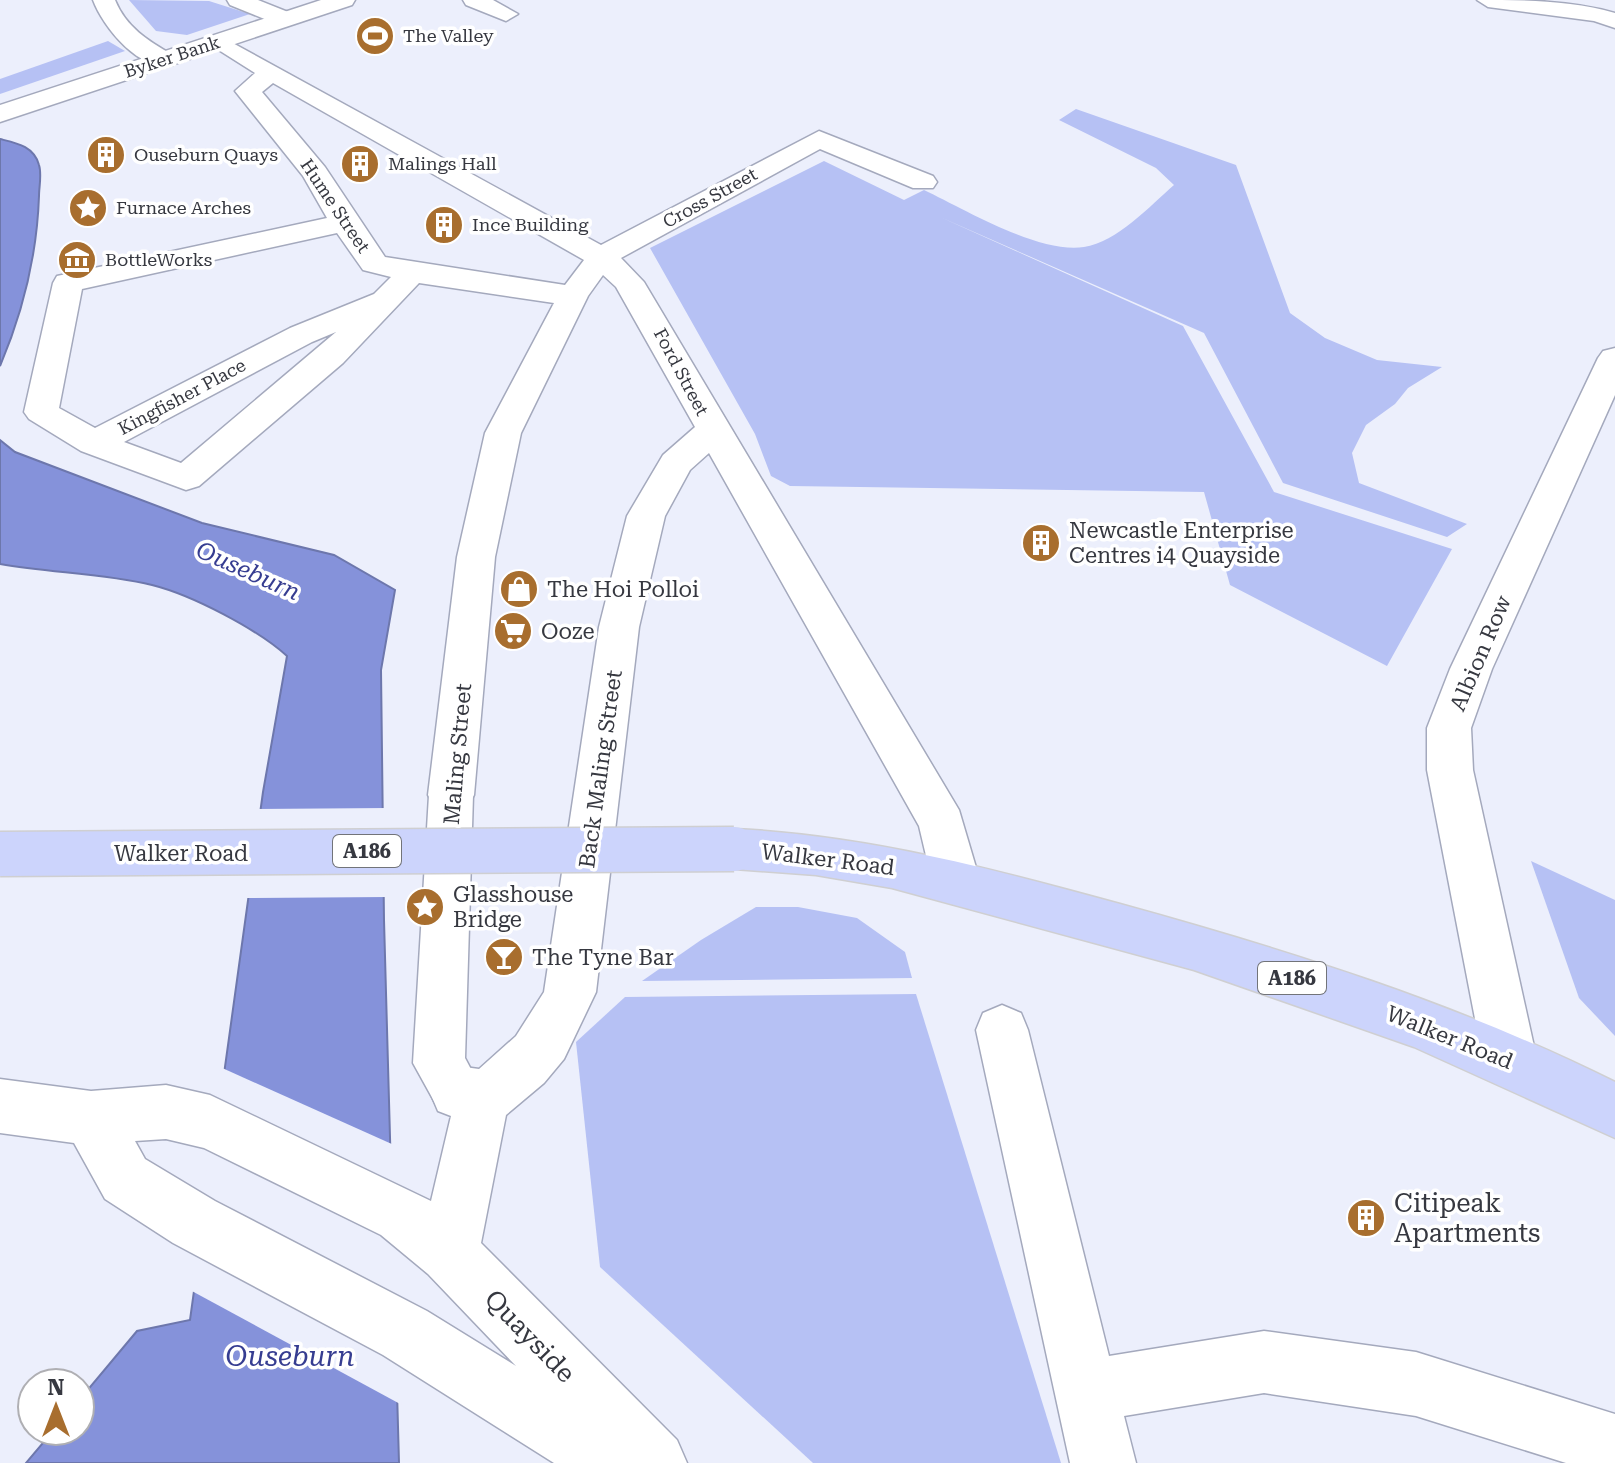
<svg xmlns="http://www.w3.org/2000/svg" width="1615" height="1463" viewBox="0 0 1615 1463" font-family="'Roboto Serif',serif">
  <rect width="100%" height="100%" fill="#eceffc"/>
  <g fill="#b6c1f4">
    <polygon points="129,0 209,1 250,14 187,35 156,31"/>
    <polygon points="108,41 125,51 0,94 0,79"/>
    <path d="M1076 109 1236 165 1290 313 1325 338 1377 360 1442 367 1408 388 1395 404 1366 425 1352 453 1359 483 1467 524 1447 537 1283 483 1204 333 940 217 1183 326 1274 492 1452 549 1387 666 1230 585 1204 492 790 486 771 476 755 434 650 248 824 161 904 200 924 190C964 209 1039 254 1084 247 1117 242 1150 206 1174 185L1156 168 1059 120Z"/>
    <polygon points="1531,861 1615,900 1615,1036 1579,998"/>
    <polygon points="756,907 798,907 857,918 905,952 912,978 642,981 701,940"/>
    <polygon points="916,994 1061,1463 813,1463 600,1267 576,1042 625,997"/>
  </g>
  <g fill="#8592da" stroke="#6d77ac" stroke-width="2">
    <path d="M0 139C16 143 34 146 39 165 42 174 39 187 39 196 37 254 23 312 0 366Z"/>
    <path d="M0 440 15 452 202 523 334 555 395 590 381 670 384 920 399 1463H26L53 1431H80V1399L137 1331 190 1320 263 792 287 656C257 629 192 595 152 585 103 573 50 573 0 564Z"/>
  </g>
  <g fill="#eceffc">
    <polygon points="387,808 388,897 244,898 256,809"/>
    <polygon points="220,1067 394,1145 402,1405 190,1290"/>
  </g>
  <g fill="none" stroke-linecap="round" stroke-linejoin="round">
    <defs>
      <polygon id="pedestrian" points="451,777 466,782 473,795 465,1058 483,1092 475,1110 457,1117 439,1110 413,1063 429,795 436,782"/>
      <g id="minor">
        <path d="M93 0H115C126 27 148 41 173 55L176 60 173 65C140 73 103 27 93 0Z"/>
        <polygon points="227,0 258,0 293,14 297,19 293,24 277,24 230,5"/>
        <polygon points="463,0 493,0 518,14 506,21 466,5"/>
        <path d="M218 35 601 245 819 131 933 176 937 182 933 188H913L820 149 621 258 644 282 959 810 980 881 973 896 956 902 939 896 932 881 919 826 709 453 690 470 665 516 639 627 596 992 564 1059 544 1083 506 1115 481 1243 677 1440 687 1463H554L383 1355 173 1243 105 1199 74 1143 0 1133V1079L91 1091 166 1085 210 1095 431 1201 451 1116 438 1111 430 1092 438 1073 457 1066 479 1069 516 1036 544 992 599 627 627 516 663 455 695 427 616 287 603 275 588 296 521 433 495 557 474 795 467 808 451 814 435 808 428 795 457 557 485 433 554 303 419 283 343 363 199 486 186 490 81 451 29 419 24 412 53 283 57 276 327 218 303 176 235 91 255 73 206 42ZM273 83 584 260 565 285 385 257 325 167 262 92ZM337 233 363 270 391 277 374 294 290 328 95 428 59 408 82 289ZM336 332 181 463 124 442 312 342ZM166 1139 204 1148 381 1235 428 1274 516 1366 427 1311 215 1201 145 1159 135 1141Z"/>
        <polygon points="1002,1005 1021,1013 1028,1030 1109,1356 1264,1331 1416,1352 1615,1414 1615,1463 1566,1463 1416,1416 1264,1393 1124,1416 1136,1463 1070,1463 976,1030 983,1013"/>
      </g>
      <g id="tertiary">
        <path d="M1477 0C1522 0 1571 0 1615 13V28L1594 21 1488 7Z"/>
        <polygon points="1615,348 1615,395 1492,669 1471,728 1473,770 1537,1060 1529,1078 1510,1085 1491,1078 1483,1060 1427,770 1427,728 1450,669 1598,358 1603,351"/>
      </g>
      <polygon id="secondary" points="321,0 355,0 352,5 0,122 0,105"/>
      <path id="primary" d="M734 829C866 835 993 869 1120 904 1287 950 1459 1004 1615 1082V1138L1414 1047 1194 970 892 888 816 875 734 869 717 863 710 849 717 835Z"/>
    </defs>
    <use href="#pedestrian" stroke="#a4a9bd" stroke-width="3"/>
    <use href="#minor" stroke="#a4a9bd" stroke-width="3"/>
    <use href="#tertiary" stroke="#a4a9bd" stroke-width="3"/>
    <use href="#secondary" stroke="#a4a9bd" stroke-width="3"/>
    <use href="#primary" stroke="#cfcfd1" stroke-width="3"/>
    <use href="#pedestrian" fill="#fff" fill-rule="evenodd"/>
    <use href="#minor" fill="#fff" fill-rule="evenodd"/>
    <use href="#tertiary" fill="#fff" fill-rule="evenodd"/>
    <use href="#secondary" fill="#fff" fill-rule="evenodd"/>
    <use href="#primary" fill="#ccd4fc" fill-rule="evenodd"/>
    <defs>
      <polyline id="primary-bridge" points="0,854 734,849"/>
    </defs>
    <use href="#primary-bridge" stroke="#cfcfd1" stroke-width="47" stroke-linecap="butt"/>
    <use href="#primary-bridge" stroke="#ccd4fc" stroke-width="44"/>
  </g>
  <defs>
    <symbol id="stadium-disc" viewBox="-11 -11 22 22"><circle r="9.5" fill="#a86e2e" stroke="#fff"/><path d="M0-5a6.5 5 0 1 0 0 10a6.5 5 0 1 0 0-10ZM-3.5-1.8h7v3.6h-7Z" fill="#fff"/></symbol>
    <symbol id="building-disc" viewBox="-11 -11 22 22"><circle r="9.5" fill="#a86e2e" stroke="#fff"/><path d="M-4-6H4V6H1V3H-1V6H-4ZM-2.5-4.3h1.7v1.8h-1.7ZM.8-4.3h1.7v1.8H.8ZM-2.5-1h1.7V.8h-1.7ZM.8-1h1.7V.8H.8Z" fill="#fff"/></symbol>
    <symbol id="sight-disc" viewBox="-11 -11 22 22"><circle r="9.5" fill="#a86e2e" stroke="#fff"/><path d="M0-6L1.8-2.2L6-1.7L2.9 1.2L3.7 5.4L0 3.3L-3.7 5.4L-2.9 1.2L-6-1.7L-1.8-2.2Z" fill="#fff"/></symbol>
    <symbol id="museum-disc" viewBox="-11 -11 22 22"><circle r="9.5" fill="#a86e2e" stroke="#fff"/><path d="M0-6L6-3V-2H-6V-3ZM-5-1h2V3h-2ZM-1-1h2V3h-2ZM3-1h2V3H3ZM-6 4H6V6H-6Z" fill="#fff"/></symbol>
    <symbol id="shop-disc" viewBox="-11 -11 22 22"><circle r="9.5" fill="#a86e2e" stroke="#fff"/><path d="M-5-2.5h2.3a2.7 3.5 0 0 1 5.4 0H5L5.5 6h-11ZM-1.5-2.5h3a1.5 2.3 0 0 0-3 0Z" fill="#fff"/></symbol>
    <symbol id="supermarket-disc" viewBox="-11 -11 22 22"><circle r="9.5" fill="#a86e2e" stroke="#fff"/><path d="M-6-5.5h2.5l.6 2H6L4.5 2H-2.5L-4.4-4H-6ZM-1.5 3.2a1.3 1.3 0 1 0 .1 0ZM3 3.2a1.3 1.3 0 1 0 .1 0Z" fill="#fff"/></symbol>
    <symbol id="bar-disc" viewBox="-11 -11 22 22"><circle r="9.5" fill="#a86e2e" stroke="#fff"/><path d="M-6-5H6L.8 .8V4.5H3.5V6h-7V4.5H-.8V.8Z" fill="#fff"/></symbol>
  </defs>
  <g fill-rule="evenodd">
    <use href="#stadium-disc" x="353" y="14" width="44" height="44"/>
    <use href="#building-disc" x="84" y="133" width="44" height="44"/>
    <use href="#building-disc" x="338" y="142" width="44" height="44"/>
    <use href="#sight-disc" x="66" y="186" width="44" height="44"/>
    <use href="#building-disc" x="422" y="203" width="44" height="44"/>
    <use href="#museum-disc" x="55" y="238" width="44" height="44"/>
    <use href="#building-disc" x="1019" y="521" width="44" height="44"/>
    <use href="#shop-disc" x="497" y="567" width="44" height="44"/>
    <use href="#supermarket-disc" x="491" y="609" width="44" height="44"/>
    <use href="#sight-disc" x="403" y="885" width="44" height="44"/>
    <use href="#bar-disc" x="482" y="935" width="44" height="44"/>
    <use href="#building-disc" x="1344" y="1196" width="44" height="44"/>
  </g>
  <g text-anchor="middle" stroke-width="7" stroke-linejoin="round" paint-order="stroke">
    <g font-size="18" fill="#363840" stroke="#fff" text-anchor="start">
      <text x="403" y="42">The Valley</text>
      <text x="134" y="161">Ouseburn Quays</text>
      <text x="388" y="170">Malings Hall</text>
      <text x="116" y="214">Furnace Arches</text>
      <text x="472" y="231">Ince Building</text>
      <text x="105" y="266">BottleWorks</text>
    </g>
    <g font-size="18" fill="#363840" stroke="#fff">
      <text transform="translate(172 57) rotate(-18)" y="6">Byker Bank</text>
      <text transform="translate(710 198) rotate(-29)" y="6">Cross Street</text>
      <text transform="translate(335 206) rotate(56)" y="6">Hume Street</text>
      <text transform="translate(681 372) rotate(62)" y="6">Ford Street</text>
      <text transform="translate(182 397) rotate(-28)" y="6">Kingfisher Place</text>
    </g>
    <g fill="#fff" stroke="#727479" stroke-width="2">
      <rect x="333" y="835" width="68" height="32" rx="6"/>
      <rect x="1258" y="962" width="68" height="32" rx="6"/>
    </g>
    <g font-size="20" font-weight="bold" fill="#363840">
      <text x="367" y="858">A186</text>
      <text x="1292" y="985">A186</text>
    </g>
    <g font-size="22" fill="#363840" stroke="#fff" text-anchor="start">
      <text x="1069" y="538">Newcastle Enterprise<tspan x="1069" dy="25">Centres i4 Quayside</tspan></text>
      <text x="547" y="597">The Hoi Polloi</text>
      <text x="541" y="639">Ooze</text>
      <text x="453" y="902">Glasshouse<tspan x="453" dy="25">Bridge</tspan></text>
      <text x="532" y="965">The Tyne Bar</text>
    </g>
    <g font-size="22" fill="#363840" stroke="#fff">
      <text transform="translate(1480 653) rotate(-67)" y="8">Albion Row</text>
      <text transform="translate(457 754) rotate(-85)" y="8">Maling Street</text>
      <text transform="translate(600 769) rotate(-82)" y="8">Back Maling Street</text>
      <text x="181" y="861">Walker Road</text>
      <text transform="translate(828 859) rotate(7)" y="8">Walker Road</text>
      <text transform="translate(1450 1037) rotate(22)" y="8">Walker Road</text>
    </g>
    <g font-size="24" font-style="italic" fill="#363d91" stroke="#fff">
      <text transform="translate(248 571) rotate(24)" y="8">Ouseburn</text>
    </g>
    <g font-size="26" fill="#363840" stroke="#fff" text-anchor="start">
      <text x="1394" y="1212">Citipeak<tspan x="1394" dy="30">Apartments</tspan></text>
    </g>
    <g font-size="26" fill="#363840" stroke="#fff">
      <text transform="translate(530 1336) rotate(46)" y="9">Quayside</text>
    </g>
    <g font-size="28" font-style="italic" fill="#363d91" stroke="#fff">
      <text x="290" y="1366">Ouseburn</text>
    </g>
  </g>
  <g transform="translate(56 1407)"><circle r="38" fill="#ffffff" stroke="#afafb3" stroke-width="2"/>
  <path d="M0-6L14 30L0 20L-14 30Z" fill="#a86e2e"/>
  <text y="-12" font-size="22" font-weight="bold" text-anchor="middle" fill="#363840">N</text>
  </g>
</svg>
